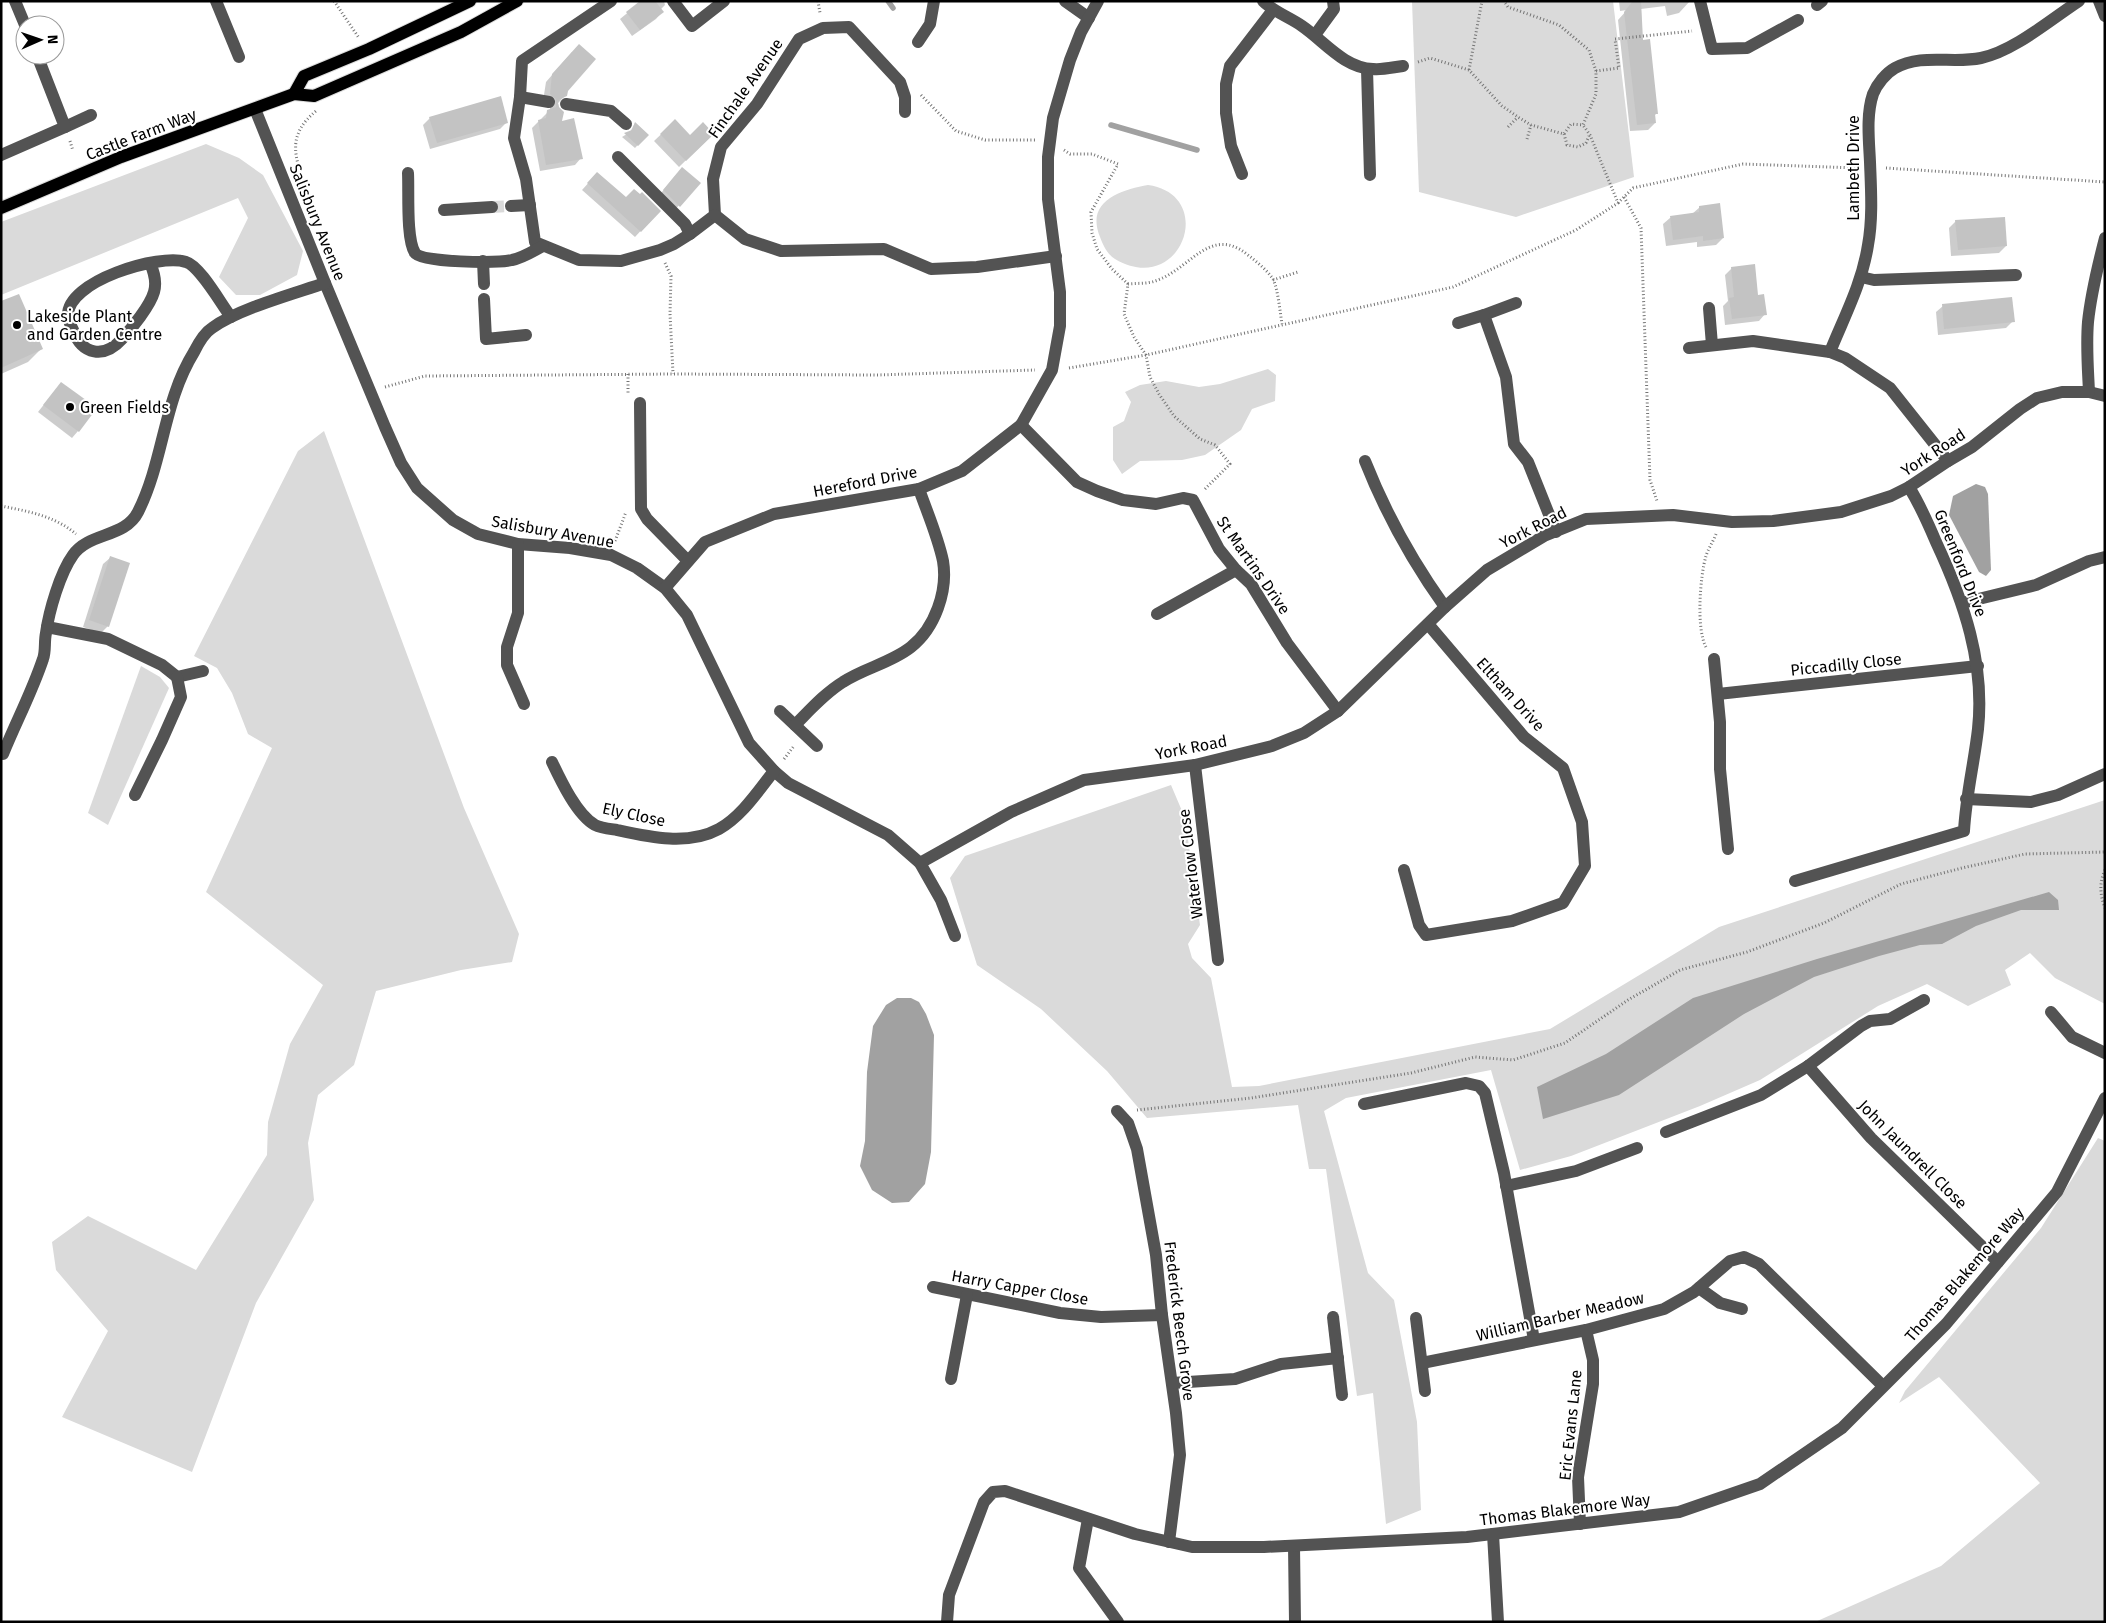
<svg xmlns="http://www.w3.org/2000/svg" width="2106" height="1623" viewBox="0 0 2106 1623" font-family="'Fira Sans',sans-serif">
  <rect width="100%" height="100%" fill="#fff"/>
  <g fill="#dadada">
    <polygon points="1412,1 1613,1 1634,177 1516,217 1419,192"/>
    <polygon points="206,144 239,158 263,175 303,251 297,275 260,295 236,295 219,277 248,218 238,198 1,295 1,222"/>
    <path d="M1148 185C1218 195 1181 298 1115 259 1107 254 1103 245 1100 237 1085 201 1121 190 1148 185Z"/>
    <polygon points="1268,369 1276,375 1275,401 1252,409 1241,430 1205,455 1182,460 1140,461 1122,474 1113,460 1113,427 1124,421 1131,402 1125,392 1140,385 1166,381 1199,387 1220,384"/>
    <polygon points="324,431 464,808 519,934 512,962 461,970 376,991 354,1065 318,1095 308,1143 314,1200 256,1303 192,1472 62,1417 108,1331 56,1270 52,1242 88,1216 196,1270 267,1155 268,1122 290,1044 323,985 206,892 272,748 248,734 232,693 217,668 194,656 298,451"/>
    <polygon points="141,666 160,677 169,688 108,825 88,813"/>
    <polygon points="1171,785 1185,818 1200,925 1188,944 1192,958 1211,978 1232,1087 1259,1086 1550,1029 1719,927 2105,800 2105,1004 2055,978 2030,953 2005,970 2011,985 1968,1006 1927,984 1878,1006 1760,1080 1700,1106 1571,1156 1520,1170 1491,1070 1346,1098 1324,1111 1368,1273 1394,1300 1417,1422 1421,1510 1386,1524 1373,1393 1357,1396 1326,1169 1309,1169 1298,1105 1147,1118 1107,1071 1041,1009 977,965 950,878 965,856"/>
    <polygon points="2098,1138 2105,1141 2105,1622 1815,1622 1941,1566 2040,1483 1939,1377 1899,1403 1905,1391 2041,1228"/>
  </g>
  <g fill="#a1a1a1">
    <polygon points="1976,484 1985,487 1988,494 1991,570 1986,576 1979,572 1949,515 1953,496"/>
    <polygon points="2049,892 2058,900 2059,910 2021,910 1976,926 1942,944 1920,945 1879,956 1814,977 1744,1014 1619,1095 1543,1119 1537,1087 1606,1054 1693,998 1817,959"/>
    <polygon points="897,998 911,998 919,1002 926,1014 934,1035 931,1152 925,1184 909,1202 892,1203 872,1190 860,1166 865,1141 867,1072 873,1026 886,1005"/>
  </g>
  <g fill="#0003">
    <polygon points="642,1 664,1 665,5 660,10 662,12 656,19 632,36 620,19"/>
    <polygon points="1619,1 1690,1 1679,13 1667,16 1665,6 1641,9 1642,41 1657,113 1654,116 1655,123 1648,130 1630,131 1618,20 1627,10 1620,11"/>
    <polygon points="572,52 566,95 558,103 561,122 581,158 575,165 540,171 532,128 550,110 550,106 543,101 546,82"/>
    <polygon points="430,118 507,122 500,129 430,149 423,125"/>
    <polygon points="675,121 690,136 713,134 679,167 654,141"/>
    <polygon points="635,123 647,135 635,148 622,137 630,132"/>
    <polygon points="675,176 699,183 672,213 657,198"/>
    <polygon points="592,179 625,199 659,211 635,237 582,190"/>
    <polygon points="1700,207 1723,238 1716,245 1697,247 1697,242 1666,246 1663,224 1670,218 1692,214"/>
    <polygon points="1956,221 2006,246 1999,253 1951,256 1949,228"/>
    <polygon points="1732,268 1757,296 1765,314 1759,321 1725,325 1723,306 1728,301 1725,275"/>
    <polygon points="1,303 42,348 28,362 1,374"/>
    <polygon points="1943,306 2013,321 2006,328 1938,335 1936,312"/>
    <polygon points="61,383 78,431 72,438 38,412"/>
    <polygon points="110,558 108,626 101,633 83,627 103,564"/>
  </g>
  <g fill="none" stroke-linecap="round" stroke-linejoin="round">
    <g stroke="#a1a1a1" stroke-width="5.5">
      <polyline points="888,1 893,8"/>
      <polyline points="1111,125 1197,150"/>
    </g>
  </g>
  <g fill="#c3c3c3">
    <polygon points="640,1 655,1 664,12 640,30 626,12"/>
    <polygon points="1633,1 1641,1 1643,40 1650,39 1658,114 1655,114 1656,123 1637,125 1624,12"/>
    <polygon points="579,44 596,59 568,91 567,96 560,99 558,103 559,107 564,112 562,121 574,118 583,159 546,165 538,120 546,118 547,110 556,107 556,99 550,94 552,74"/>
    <polygon points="501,96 508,123 437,143 429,117"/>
    <polygon points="675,119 690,135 703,122 714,134 686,161 660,134"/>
    <polygon points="635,122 649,135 638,146 624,133 632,130"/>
    <polygon points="682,167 701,183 680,207 663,190"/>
    <polygon points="597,172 626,197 634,189 640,194 642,192 661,211 641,232 587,183"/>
    <polygon points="1720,203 1724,238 1703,241 1703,236 1673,240 1670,216 1699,212 1699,206"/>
    <polygon points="2005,217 2007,246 1958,250 1955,220"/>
    <polygon points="1755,264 1758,295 1764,294 1767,315 1732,319 1729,298 1734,297 1731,267"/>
    <polygon points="19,294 43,349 1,368 1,301"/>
    <polygon points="2012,297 2015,322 1944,329 1942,304"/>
    <polygon points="61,382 97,408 79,432 43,405"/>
    <polygon points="110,556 130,563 109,627 89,620"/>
  </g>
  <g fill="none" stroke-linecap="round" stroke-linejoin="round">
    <polyline stroke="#d9d9d9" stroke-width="12" stroke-dasharray="12 6" stroke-linecap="butt" points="492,207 511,206"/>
    <defs>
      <g id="major">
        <polyline points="294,94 304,76 369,49 470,1"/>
        <polyline points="1,208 121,157 294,94 314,96 461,32 517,1"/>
      </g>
    </defs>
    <use href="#major" stroke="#dbdbdb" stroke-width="14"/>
    <g stroke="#757575" stroke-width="3" stroke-dasharray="1 2.5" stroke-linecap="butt">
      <polyline points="334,1 359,38"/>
      <polyline points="818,1 820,13"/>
      <polyline points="1418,62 1430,58 1469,70 1502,106 1518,117 1531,125 1564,134 1571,124 1583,125 1596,94 1596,71 1589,50 1559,25 1508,7 1504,1"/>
      <polyline points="1469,70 1482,1"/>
      <polyline points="1596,71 1619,68 1615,39 1692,31"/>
      <polyline points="921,95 956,131 985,140 1035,140"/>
      <polyline points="1508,127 1518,117"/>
      <polyline points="1564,134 1567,145 1578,147 1586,143 1589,136"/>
      <polyline points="1527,139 1531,125"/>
      <polyline points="70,141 73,151"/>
      <polyline points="1064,150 1070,154 1092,154 1118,164 1091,212 1092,233 1097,249 1112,269 1128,284"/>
      <polyline points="1886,168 2105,182"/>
      <path d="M302 189 306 187C294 156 287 135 316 111"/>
      <polyline points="1624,197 1641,228 1650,480 1657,501"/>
      <polyline points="1618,203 1633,188 1743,164 1856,168"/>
      <polyline points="665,263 671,276 670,314 673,374"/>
      <polyline points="1273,280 1298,272"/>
      <polyline points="1069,368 1146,355 1453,287 1576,230 1618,203 1590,135 1583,125"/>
      <polyline points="628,374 628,394"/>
      <polyline points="385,387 425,376 673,374 877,375 1035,370"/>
      <path d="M1205 489 1230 464 1215 445 1200 439 1174 416 1159 394 1150 377 1146 355 1134 337 1124 314 1128 284C1137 283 1147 284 1155 281 1190 270 1210 224 1248 255 1257 262 1267 270 1273 279 1278 289 1280 312 1282 324"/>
      <path d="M1 506C27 511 55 516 76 534"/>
      <polyline points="615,541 626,512"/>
      <path d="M1706 647C1696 629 1700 576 1706 556 1708 549 1713 542 1716 534"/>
      <polyline points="784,759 794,746"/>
      <path d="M2105 870C2099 883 2100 895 2105 908"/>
      <polyline points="1137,1110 1251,1098 1321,1087 1411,1073 1475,1057 1513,1060 1565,1043 1628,1000 1680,970 1747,952 1824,923 1901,884 1962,868 2025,854 2105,852"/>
    </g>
    <g stroke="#535353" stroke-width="12">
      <polyline points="15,1 25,25"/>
      <polyline points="216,1 239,57"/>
      <polyline points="611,1 522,61 520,97 514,138 526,179 535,242 579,260 621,261 660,250 674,244 690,234 715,215 713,179 721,147 757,104 799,39 823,28 849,27 900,82 905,97 905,112"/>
      <polyline points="673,1 692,26 724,1"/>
      <polyline points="1065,1 1089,18"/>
      <path d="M1263 1C1274 12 1289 17 1302 26 1324 41 1344 68 1373 69 1383 70 1394 67 1403 66"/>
      <polyline points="1700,1 1712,49 1747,48 1798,20"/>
      <polyline points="2099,1 2105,16"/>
      <polyline points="1817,5 1822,1"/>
      <polyline points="1315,35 1334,9 1333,1"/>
      <polyline points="918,42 930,24 934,1"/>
      <polyline points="1367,69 1370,175"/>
      <polyline points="520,97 549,102"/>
      <polyline points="566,104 611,111 626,124"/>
      <polyline points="255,109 325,283 385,427 401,463 417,488 453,520 478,534 518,544 570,548 611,555 637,568 665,588 687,615 749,743 774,771 788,783 888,835 920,863 941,900 955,936"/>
      <polyline points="65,127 91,115"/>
      <polyline points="1,155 65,127 37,55"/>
      <polyline points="618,157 685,224 690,234"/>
      <path d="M408 173C409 192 406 239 415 253 421 263 498 263 512 260 523 258 533 251 543 246"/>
      <polyline points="1242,174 1231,146 1226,113 1226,84 1230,66 1273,10"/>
      <polyline points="511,206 530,205"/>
      <polyline points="444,210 492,207"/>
      <polyline points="715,215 745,239 781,251 884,249 931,269 977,267 1056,256"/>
      <polyline points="483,261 484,284"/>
      <path d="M150 263C154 272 157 282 154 292 150 306 132 328 122 339 104 359 82 355 73 330 71 326 68 320 68 316 66 281 160 253 186 262 200 266 221 304 231 317"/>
      <polyline points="1861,277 1874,280 2016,275"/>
      <polyline points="484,299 486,339 526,335"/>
      <polyline points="1516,303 1484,315 1506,377 1514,444 1528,462 1556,532"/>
      <polyline points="1709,308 1712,345"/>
      <polyline points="1458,323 1484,315"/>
      <polyline points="1689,348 1753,341 1830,352 1845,358 1890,388 1948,461"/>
      <path d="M1830 352C1844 317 1862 284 1868 245 1873 218 1871 189 1870 162 1869 140 1866 115 1873 94 1877 84 1886 73 1895 68 1922 53 1952 64 1981 58 2014 51 2050 20 2079 1"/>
      <polyline points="2089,392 2105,396"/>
      <polyline points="640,403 641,509 647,519 687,560"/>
      <polyline points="1021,425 1077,482 1097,491 1123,500 1156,504 1183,498 1193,500 1219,549 1236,570 1251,584 1287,643 1338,711"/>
      <path d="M1365 461C1386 514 1412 561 1445 607"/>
      <polyline points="518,544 518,613 507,647 507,665 524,704"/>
      <polyline points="665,588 705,542 774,514 919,489 962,471 1021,425 1052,370 1060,326 1060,292 1048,199 1048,157 1053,118 1070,60 1081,32 1098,1"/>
      <polyline points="1962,603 2036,585 2089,561 2105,557"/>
      <polyline points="1157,614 1236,570"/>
      <polyline points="47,627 108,639 162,665 177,677 203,671"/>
      <polyline points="1714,659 1720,722 1720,769 1728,849"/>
      <polyline points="1718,694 1978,666"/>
      <polyline points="780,711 817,746"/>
      <path d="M795 725C810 710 825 693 843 682 864 668 891 663 911 647 935 628 948 591 943 561 938 537 927 512 919 489"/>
      <path d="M3 754C16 722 32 692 43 659 46 651 44 642 46 633 49 611 60 573 73 555 89 532 125 538 138 512 164 460 163 402 194 352 198 344 204 333 212 328 238 309 293 294 325 283"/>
      <path d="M552 762C561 781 577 815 595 825 601 828 611 829 617 830 649 837 688 846 719 829 742 816 758 791 774 771"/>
      <polyline points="1195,765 1218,960"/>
      <polyline points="135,795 162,740 181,697 177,677"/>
      <polyline points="1966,799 2031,802 2058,795 2105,774"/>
      <path d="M920 863 1011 812 1084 780 1195 765 1272 746 1304 733 1338 711 1445 607 1487 570 1544 536 1586 519 1673 515 1732 522 1773 521 1841 512 1891 496 1909 487 1948 461 1972 447 2020 409 2037 398 2062 392H2089C2088 369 2086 346 2088 322 2091 293 2098 265 2105 238"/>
      <polyline points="1404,870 1419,925 1426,935 1512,921 1563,903 1585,866 1582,822 1563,768 1524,737 1428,624"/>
      <path d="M1795 881 1964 831C1966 795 1974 764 1978 729 1985 663 1964 602 1936 542 1928 523 1920 505 1909 487"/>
      <polyline points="2051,1012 2072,1037 2105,1053"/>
      <polyline points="1808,1066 1871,1138 1998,1262"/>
      <polyline points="1364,1104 1466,1083 1479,1086 1485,1093 1504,1173 1534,1340"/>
      <polyline points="1117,1111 1128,1123 1137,1149 1156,1255 1162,1315 1176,1413 1180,1455 1169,1542"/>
      <polyline points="1666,1132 1761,1095 1808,1066 1861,1026 1870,1021 1890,1019 1924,1000"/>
      <polyline points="1506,1186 1576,1171 1637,1148"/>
      <polyline points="933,1287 1060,1313 1101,1317 1162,1315"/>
      <polyline points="1699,1288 1720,1303 1742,1309"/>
      <polyline points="1333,1317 1342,1395"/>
      <polyline points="1416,1318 1425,1391"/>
      <polyline points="1422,1363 1586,1330 1664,1309 1694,1292 1730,1261 1744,1257 1759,1264 1883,1386"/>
      <polyline points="951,1379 967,1295"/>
      <polyline points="1172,1383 1235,1379 1281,1364 1338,1358"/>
      <polyline points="1088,1519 1079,1568 1118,1622"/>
      <polyline points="1580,1524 1578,1477 1593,1384 1593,1360 1586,1330"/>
      <polyline points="1493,1534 1498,1622"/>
      <polyline points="1294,1546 1295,1622"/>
      <polyline points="947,1622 949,1595 984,1502 993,1492 1005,1491 1135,1534 1192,1547 1264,1547 1467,1537 1679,1512 1760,1484 1842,1428 1946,1324 2057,1192 2105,1098"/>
    </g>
    <use href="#major" stroke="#000" stroke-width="12"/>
  </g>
  <g fill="#000" stroke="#fff" stroke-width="2">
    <circle cx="17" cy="325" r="5"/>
    <circle cx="70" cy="407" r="5"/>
  </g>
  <g text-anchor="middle" stroke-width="4" stroke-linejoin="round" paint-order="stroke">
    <g font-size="16" fill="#000" stroke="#fff">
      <text transform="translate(745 88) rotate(-55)" y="6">Finchale Avenue</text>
      <text transform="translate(141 134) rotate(-21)" y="6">Castle Farm Way</text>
      <text transform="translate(1853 168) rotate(-90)" y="6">Lambeth Drive</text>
      <text transform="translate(318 222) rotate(68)" y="6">Salisbury Avenue</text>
      <text transform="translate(1933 452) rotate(-33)" y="6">York Road</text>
      <text transform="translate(865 481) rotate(-11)" y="6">Hereford Drive</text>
      <text transform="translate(1533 527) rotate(-27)" y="6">York Road</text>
      <text transform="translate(553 531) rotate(10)" y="6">Salisbury Avenue</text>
      <text transform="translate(1961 563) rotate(68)" y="6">Greenford Drive</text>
      <text transform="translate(1254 565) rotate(55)" y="6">St Martins Drive</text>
      <text transform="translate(1846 664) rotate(-6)" y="6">Piccadilly Close</text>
      <text transform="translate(1511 694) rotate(48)" y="6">Eltham Drive</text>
      <text transform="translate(1191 747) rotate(-11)" y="6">York Road</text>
      <text transform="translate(634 814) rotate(12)" y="6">Ely Close</text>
      <text transform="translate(1190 864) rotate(-97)" y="6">Waterlow Close</text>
      <text transform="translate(1913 1154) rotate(45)" y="6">John Jaundrell Close</text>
      <text transform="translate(1964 1274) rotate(-49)" y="6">Thomas Blakemore Way</text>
      <text transform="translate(1020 1287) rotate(10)" y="6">Harry Capper Close</text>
      <text transform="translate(1560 1316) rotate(-13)" y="6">William Barber Meadow</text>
      <text transform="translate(1180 1321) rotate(83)" y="6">Frederick Beech Grove</text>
      <text transform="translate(1570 1425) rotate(-84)" y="6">Eric Evans Lane</text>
      <text transform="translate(1565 1509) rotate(-7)" y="6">Thomas Blakemore Way</text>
    </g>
    <g font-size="16" fill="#000" stroke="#fff" text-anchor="start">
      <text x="27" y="322">Lakeside Plant<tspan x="27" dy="18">and Garden Centre</tspan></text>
      <text x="80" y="413">Green Fields</text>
    </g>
  </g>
  <rect width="2106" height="1623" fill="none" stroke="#000000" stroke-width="5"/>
  <g transform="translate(40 40) rotate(88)"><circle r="24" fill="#ffffff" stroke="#999999"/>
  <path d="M0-4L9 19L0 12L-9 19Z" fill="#000000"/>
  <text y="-8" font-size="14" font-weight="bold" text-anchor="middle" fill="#000000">N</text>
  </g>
</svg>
